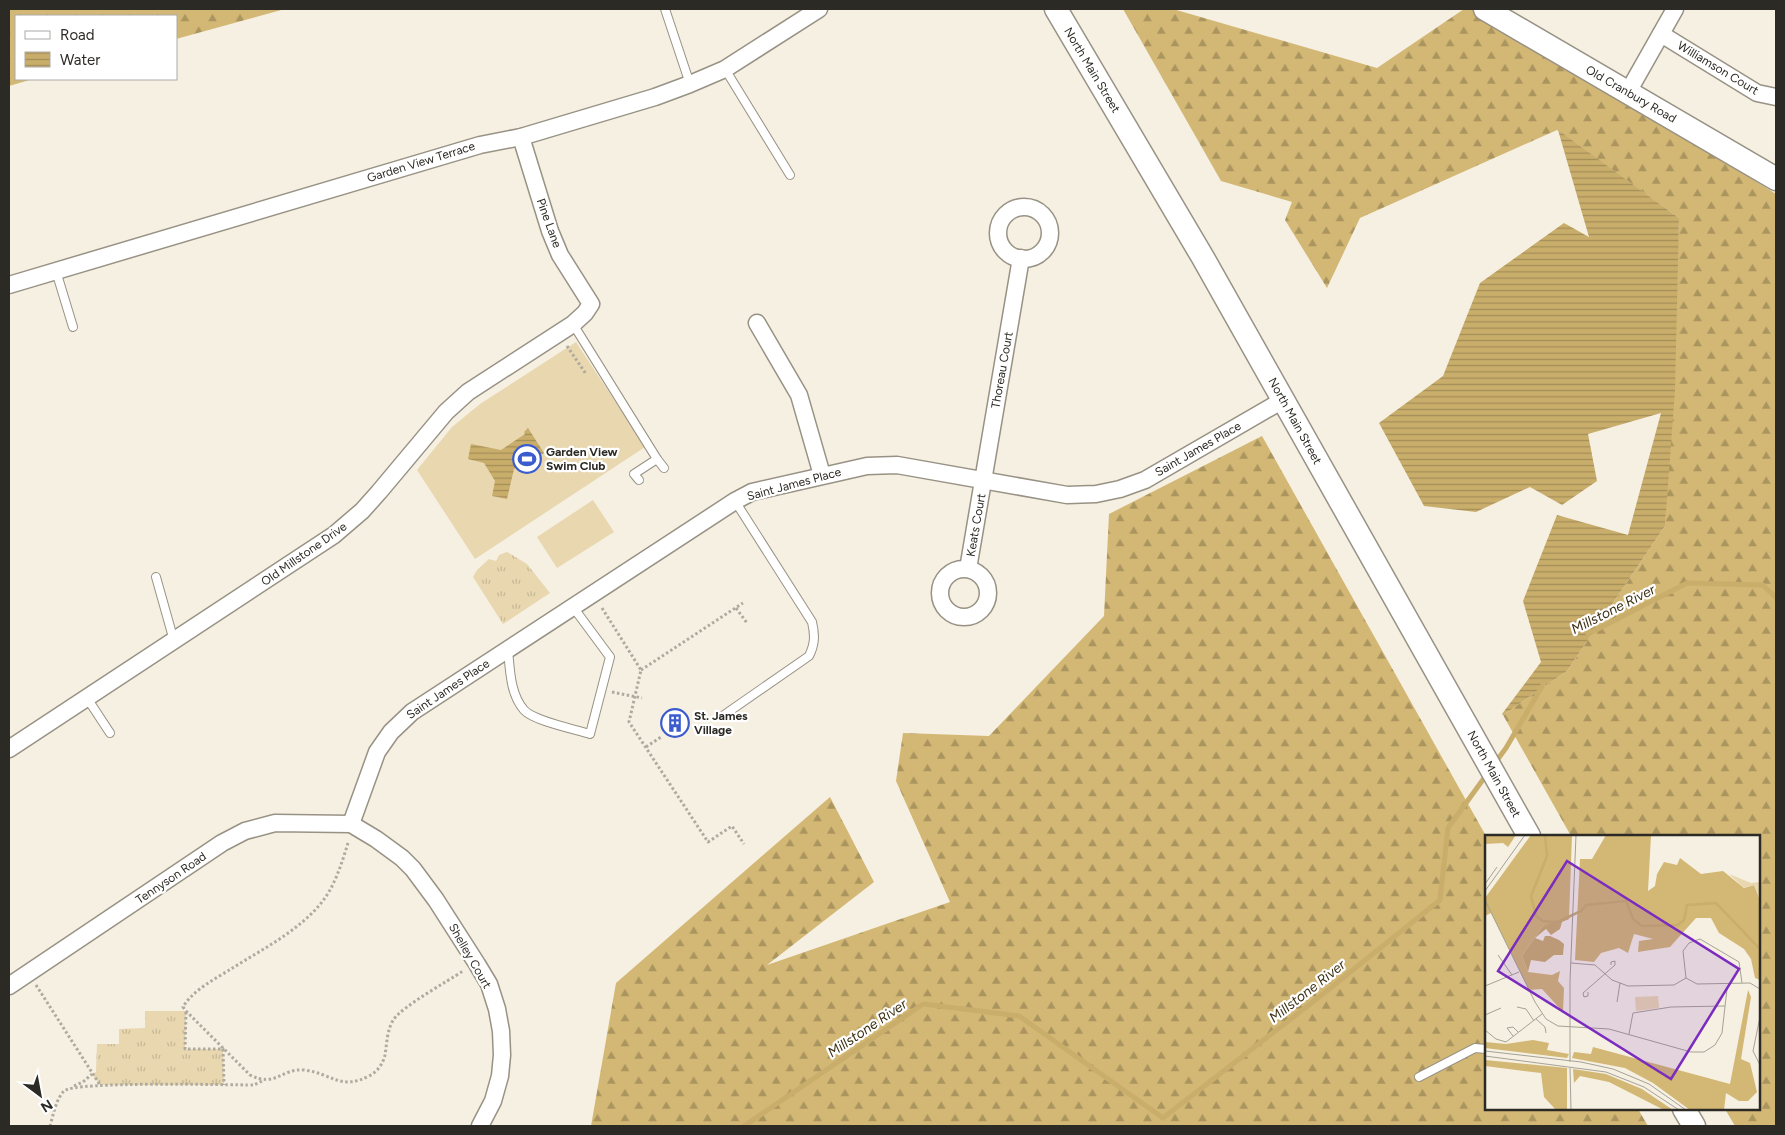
<svg xmlns="http://www.w3.org/2000/svg" width="1785" height="1135" viewBox="0 0 1785 1135" font-family="Figtree,sans-serif">
  <defs>
    <pattern id="grass-tufts" width="24" height="20" patternUnits="userSpaceOnUse" patternTransform="scale(1.25)"><rect width="24" height="20" fill="#e8d7af"/><path d="M3 7l-1-3M5 7V3M7 7l1-3M15 17l-1-3M17 17v-4M19 17l1-3" fill="none" stroke="#c7b996"/></pattern>
    <pattern id="forest-firs" width="22" height="20" patternUnits="userSpaceOnUse" patternTransform="scale(1.25)"><rect width="22" height="20" fill="#d3b774"/><path d="M5 1l3.5 6h-7zM16 11l3.5 6h-7z" fill="#ab955f"/></pattern>
    <pattern id="water-rules" width="6" height="5" patternUnits="userSpaceOnUse" patternTransform="scale(1.25)"><rect width="6" height="5" fill="#c9ad6b"/><path d="M0 2.5h6" fill="none" stroke="#a38d58"/></pattern>
  </defs>
  <rect width="100%" height="100%" fill="#f6f0e2"/>
  <g fill="url(#grass-tufts)">
    <polygon points="507,552 527,564 550,593 503,624 473,577 477,570 489,559 496,561 499,555"/>
    <polygon points="145,1011 186,1011 185,1049 223,1049 224,1085 100,1085 92,1074 96,1072 97,1044 119,1044 119,1029 145,1028"/>
  </g>
  <g fill="url(#forest-firs)">
    <polygon points="9,9 285,9 176,39 176,16 16,16 16,79 33,79 9,86"/>
    <polygon points="1123,9 1173,9 1377,68 1464,9 1480,9 1776,194 1776,1126 1735,1126 1725,1109 1759,1109 1759,836 1571,836 1503,715 1567,671 1665,526 1679,218 1557,130 1360,218 1327,288 1285,220 1292,202 1221,181"/>
    <polygon points="1262,436 1486,836 1486,1109 1638,1109 1648,1126 591,1126 616,983 830,797 874,882 767,965 950,902 896,781 903,733 989,736 1104,616 1109,514"/>
  </g>
  <g fill="#e8d7af">
    <polygon points="576,342 645,447 475,559 417,470 452,427 480,404"/>
    <polygon points="593,500 614,532 557,568 537,537"/>
  </g>
  <g fill="url(#water-rules)">
    <polygon points="1558,130 1679,218 1675,390 1665,526 1567,671 1503,715 1502,714 1541,662 1523,601 1557,515 1628,535 1661,413 1588,434 1597,481 1562,505 1530,487 1476,512 1424,506 1379,423 1443,376 1480,283 1564,223 1589,237"/>
    <polygon points="528,428 544,453 539,456 537,454 514,469 507,499 492,496 495,481 484,463 468,459 471,444 501,450 525,434 524,432"/>
  </g>
  <g fill="none" stroke-linecap="round" stroke-linejoin="round">
    <g stroke="#c9ad6b" stroke-width="5">
      <polyline points="1588,634 1687,583 1763,585 1776,598"/>
      <polyline points="1495,763 1506,748 1544,683"/>
      <polyline points="744,1126 923,1004 1019,1016 1163,1118 1323,994 1440,900 1448,828 1487,774"/>
    </g>
    <defs>
      <g id="lane">
        <polyline points="665,9 690,84"/>
        <polyline points="725,69 790,175"/>
        <polyline points="56,271 73,327"/>
        <polyline points="573,324 657,459 634,474 639,480"/>
        <polyline points="657,459 664,468"/>
        <polyline points="156,577 174,641"/>
        <path d="M508 650C510 669 510 694 524 710 534 721 574 729 590 734L610 657 573 607"/>
        <polyline points="87,698 110,733"/>
        <path d="M724 715 809 656C815 644 815 635 812 622L735 501"/>
        <polyline points="1419,1077 1475,1048 1486,1049"/>
      </g>
      <g id="street">
        <polyline points="1661,34 1757,93 1776,97"/>
        <polyline points="1628,92 1675,9"/>
        <circle cx="1024" cy="233" r="26"/>
        <polyline points="9,285 480,145 521,137 655,97 690,84 725,69 819,9"/>
        <polyline points="757,323 799,395 822,475"/>
        <circle cx="964" cy="593" r="24"/>
        <polyline points="968,569 1021,258"/>
        <polyline points="9,749 334,535 362,511 379,492 446,412 468,392 573,324 585,313 591,304 560,255 550,231 521,137"/>
        <polyline points="351,824 377,752 391,732 412,712 735,501 752,492 867,466 897,465 1067,495 1096,494 1120,489 1145,480 1283,400"/>
        <polyline points="9,986 222,843 245,831 275,823 351,824 376,839 402,858 413,869 436,900 477,964 489,984 497,1009 501,1031 502,1055 500,1076 493,1101 480,1126"/>
      </g>
      <g id="secondary">
        <polyline points="1056,9 1202,256 1529,836"/>
        <polyline points="1485,9 1776,179"/>
        <polyline points="1684,1109 1694,1126"/>
      </g>
    </defs>
    <use href="#lane" stroke="#989285" stroke-width="10"/>
    <use href="#street" stroke="#989285" stroke-width="19"/>
    <use href="#secondary" stroke="#989285" stroke-width="25"/>
    <g stroke="#aeaa9f" stroke-width="3" stroke-dasharray="2.5 2.5" stroke-linecap="butt">
      <polyline points="567,346 586,374"/>
      <polyline points="602,608 641,670 629,722 708,842 732,826 744,844"/>
      <polyline points="736,608 747,623"/>
      <polyline points="641,670 743,603"/>
      <polyline points="612,692 642,698"/>
      <polyline points="646,747 661,737"/>
      <path d="M348 843C344 856 340 869 334 882 316 923 267 946 231 969 215 979 193 990 183 1007L186 1011 250 1075C276 1088 281 1068 304 1070 331 1073 341 1091 369 1076 377 1072 383 1064 385 1055 387 1043 387 1029 394 1019 403 1006 448 981 463 971"/>
      <polyline points="36,985 100,1085"/>
      <polyline points="186,1012 185,1049 223,1049 224,1085"/>
      <polyline points="74,1086 83,1082 92,1074"/>
      <path d="M50 1126C53 1116 56 1099 64 1091 75 1081 228 1085 254 1085L264 1080"/>
    </g>
    <use href="#lane" stroke="#fff" stroke-width="8"/>
    <use href="#street" stroke="#fff" stroke-width="16"/>
    <use href="#secondary" stroke="#fff" stroke-width="22"/>
  </g>
  <defs>
    <symbol id="stadium-ring" viewBox="-11 -11 22 22"><circle r="9.5" fill="#fff" stroke="#3a5ccd" stroke-width="1.5"/><path d="M0-5a6.5 5 0 1 0 0 10a6.5 5 0 1 0 0-10ZM-3.5-1.8h7v3.6h-7Z" fill="#3a5ccd"/></symbol>
    <symbol id="building-ring" viewBox="-11 -11 22 22"><circle r="9.5" fill="#fff" stroke="#3a5ccd" stroke-width="1.5"/><path d="M-4-6H4V6H1V3H-1V6H-4ZM-2.5-4.3h1.7v1.8h-1.7ZM.8-4.3h1.7v1.8H.8ZM-2.5-1h1.7V.8h-1.7ZM.8-1h1.7V.8H.8Z" fill="#3a5ccd"/></symbol>
  </defs>
  <g fill-rule="evenodd">
    <use href="#stadium-ring" x="511" y="443" width="32" height="32"/>
    <use href="#building-ring" x="659" y="707" width="32" height="32"/>
  </g>
  <g text-anchor="middle" stroke-width="4.5" stroke-linejoin="round" paint-order="stroke">
    <g font-size="12" fill="#2c2a25" stroke="#fff">
      <text transform="translate(1718 68) rotate(31)" y="4">Williamson Court</text>
      <text transform="translate(1092 70) rotate(59)" y="4">North Main Street</text>
      <text transform="translate(1631 94) rotate(30)" y="4">Old Cranbury Road</text>
      <text transform="translate(421 162) rotate(-17)" y="4">Garden View Terrace</text>
      <text transform="translate(549 223) rotate(70)" y="4">Pine Lane</text>
      <text transform="translate(1002 370) rotate(-80)" y="4">Thoreau Court</text>
      <text transform="translate(1295 421) rotate(61)" y="4">North Main Street</text>
      <text transform="translate(1198 449) rotate(-30)" y="4">Saint James Place</text>
      <text transform="translate(794 484) rotate(-15)" y="4">Saint James Place</text>
      <text transform="translate(976 525) rotate(-80)" y="4">Keats Court</text>
      <text transform="translate(304 554) rotate(-35)" y="4">Old Millstone Drive</text>
      <text transform="translate(448 689) rotate(-34)" y="4">Saint James Place</text>
      <text transform="translate(1494 774) rotate(61)" y="4">North Main Street</text>
      <text transform="translate(171 878) rotate(-34)" y="4">Tennyson Road</text>
      <text transform="translate(470 956) rotate(60)" y="4">Shelley Court</text>
    </g>
    <g font-size="12" font-weight="bold" fill="#2c2a25" stroke="#fff" text-anchor="start">
      <text x="546" y="456">Garden View<tspan x="546" dy="14">Swim Club</tspan></text>
      <text x="694" y="720">St. James<tspan x="694" dy="14">Village</tspan></text>
    </g>
    <g font-size="14" font-style="italic" fill="#3c2f11" stroke="#fff">
      <text transform="translate(1613 609) rotate(-27)" y="5">Millstone River</text>
      <text transform="translate(1307 991) rotate(-38)" y="5">Millstone River</text>
      <text transform="translate(867 1028) rotate(-34)" y="5">Millstone River</text>
    </g>
  </g>
  <g transform="translate(1485 835)">
    <rect width="275" height="275" fill="#f6f0e2"/>
    <path d="M0 0H31L23 12 18 8 0 9ZM46 0H87L84 84 57 92 37 121 43 137 67 140 75 136 73 146 79 153 78 177 57 154 44 155 6 78 0 81V63ZM121 0H166L163 56 170 51 172 39 179 27 192 30 195 23 216 39 238 36 259 53 269 50 275 65V145L270 143 266 124 259 114 234 98 226 83H211L185 112 153 117 154 106 168 104 149 99 143 118 134 113 116 118 109 127 90 125 95 24H107ZM263 155 266 162 256 224 265 228 272 257 263 266H254L241 258 239 275H205L168 248 140 233 87 223 89 217 106 219 108 212 245 249ZM48 205 64 208 62 215 84 219 82 223 0 213V207L21 209ZM0 225 82 233V275H71L59 262 56 238 0 231ZM88 234 121 239 157 254 188 275H179L124 247 95 241 89 248Z" fill="#d3b774"/>
    <path d="M244 39 266 48 275 47V65L269 50 259 53Z" fill="#e8d7af"/>
    <path d="M173 161 174 173 151 176 150 162Z" fill="#e8d7af"/>
    <path d="M75 84H84L77 87 75 94 66 100 61 94 50 103 58 106 60 101H65L74 105 79 109 78 120H69L60 127 46 125 43 137 37 121 57 92Z" fill="#c9ad6b"/>
    <path fill="none" stroke="#c9ad6b" stroke-width="2.5" d="M60 0 62 21 46 61 51 81 58 86 71 87M77 85 96 76 101 70 141 66 148 84 157 91 193 90 199 85 202 70 231 68 275 114"/>
    <path fill="none" stroke="#a5a196" stroke-width="1" d="M0 49 12 32M0 56 40 0M0 65 50 167 61 184 73 191 124 194 206 217H219L230 210 237 198 242 154M13 120 27 140M86 128 110 130 127 145 143 151 189 150 201 143M201 143 198 116 204 108 215 104 254 127 257 148M201 143 212 149 265 148 275 154M0 151 34 137M103 157V161L99 162 98 158 130 130V126L126 127V130M132 167 135 148M32 172 41 174 49 186M0 180 16 173M275 182 268 216 275 230M51 184 60 192 61 198M0 195 11 204 21 207 57 179M144 199 148 178 186 172 240 171M28 201 22 193 28 192 33 197M0 216 96 227 128 234 164 249 201 275M0 221 121 237 159 252 194 275M85 227V146L91 0M85 233 86 275"/>
    <path fill="#7b2cbf" fill-opacity="0.15" stroke="#7b2cbf" stroke-width="2.5" d="M82 26 254 134 186 244 13 136Z"/>
    <rect width="275" height="275" fill="none" stroke="#2c2a25" stroke-width="2.5"/>
  </g>
  <rect width="1785" height="1135" fill="none" stroke="#2c2a25" stroke-width="20"/>
  <rect x="15" y="15" width="162" height="65" fill="#ffffff" stroke="#abaaa8"/>
  <rect x="25" y="31" width="25" height="8" fill="#ffffff" stroke="#abaaa8"/>
  <text x="60" y="40" font-size="15" fill="#2c2a25">Road</text>
  <rect x="25" y="52" width="25" height="15" fill="url(#water-rules)" stroke="#abaaa8"/>
  <text x="60" y="65" font-size="15" fill="#2c2a25">Water</text>
  <g transform="translate(40 1095) rotate(148)" stroke="#ffffff" stroke-width="4" paint-order="stroke">
  <path d="M0-4L9 19L0 12L-9 19Z" fill="#2c2a25"/>
  <text y="-8" font-size="14" font-weight="bold" text-anchor="middle" fill="#2c2a25">N</text>
  </g>
</svg>
